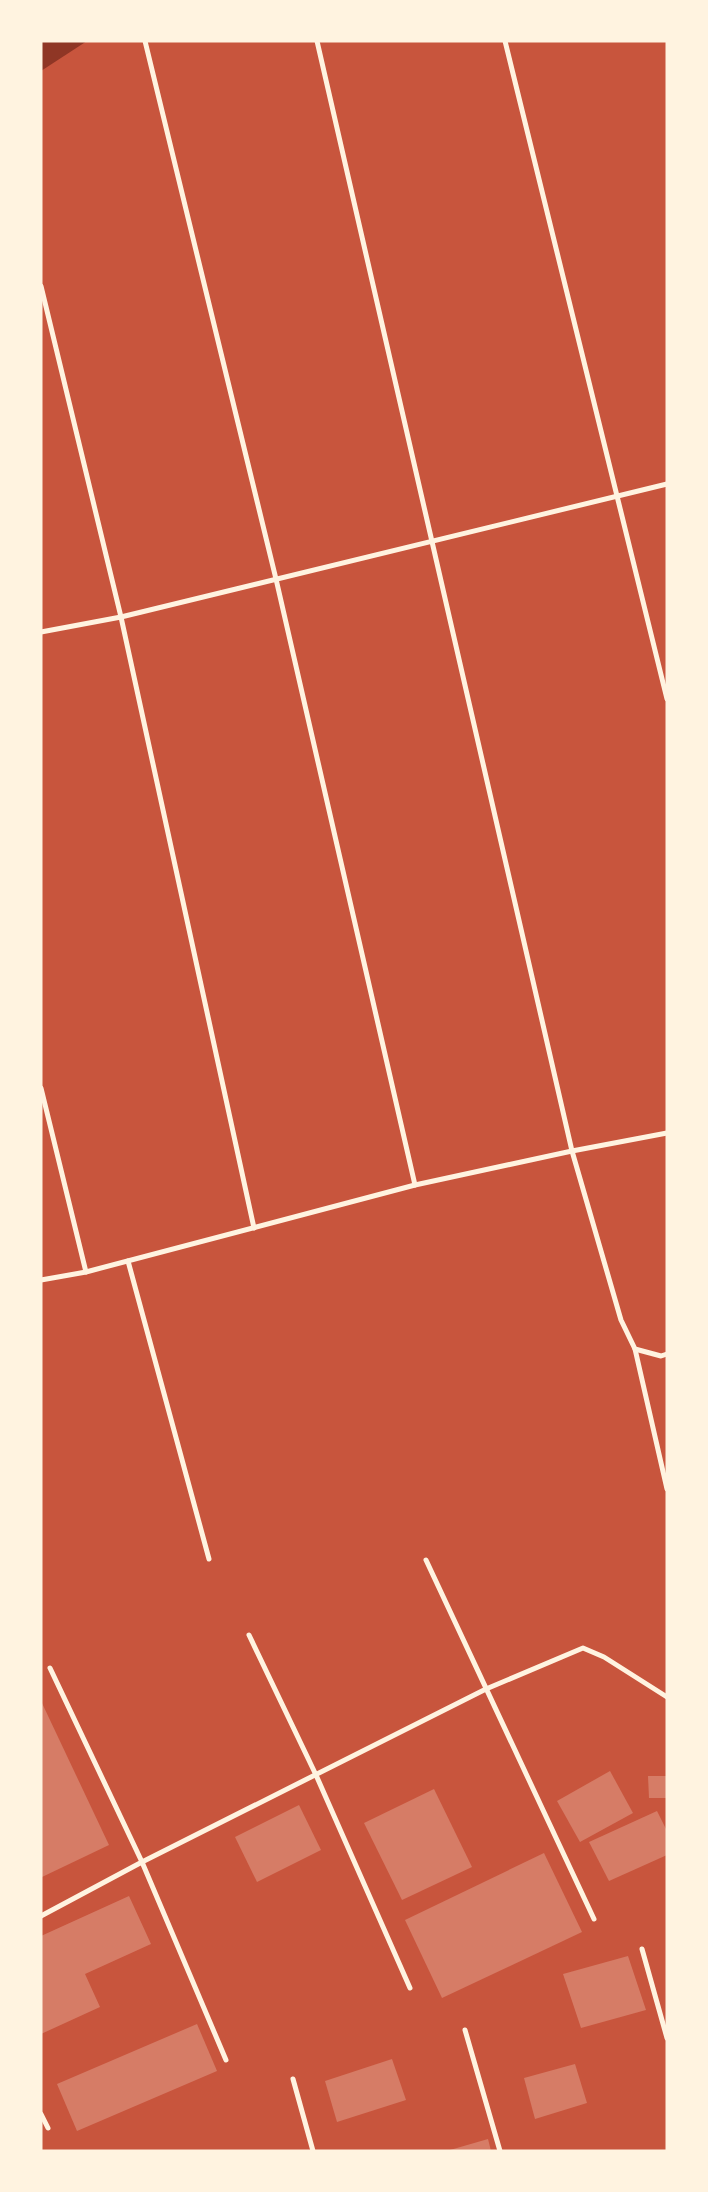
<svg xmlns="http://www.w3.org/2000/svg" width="708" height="2192" viewBox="0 0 708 2192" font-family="'Exo 2',sans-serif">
  <rect width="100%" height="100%" fill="#c8553d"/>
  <polygon fill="#8f3625" points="41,41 87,41 41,71"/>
  <g fill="#d67c66">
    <polygon points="41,1701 109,1845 42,1877 41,1875"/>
    <polygon points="610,1771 633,1813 580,1842 557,1801"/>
    <polygon points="648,1776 667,1776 667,1798 649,1798"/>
    <polygon points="434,1789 472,1867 402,1900 364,1823"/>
    <polygon points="299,1805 321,1850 257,1882 235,1837"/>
    <polygon points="657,1811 667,1831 667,1855 609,1881 589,1842"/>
    <polygon points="544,1853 582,1932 442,1998 405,1920"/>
    <polygon points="129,1896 151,1944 85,1974 100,2007 41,2034 41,1936"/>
    <polygon points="628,1956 646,2010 581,2028 563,1974"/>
    <polygon points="197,2024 217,2071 77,2131 57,2084"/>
    <polygon points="392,2059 406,2100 337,2122 325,2081"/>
    <polygon points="575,2064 587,2103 535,2119 524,2078"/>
    <polygon points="488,2139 491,2151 450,2151 450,2150"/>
  </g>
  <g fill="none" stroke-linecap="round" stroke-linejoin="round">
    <g stroke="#fff3e0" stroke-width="5">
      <polyline points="145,41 276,579 415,1185"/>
      <polyline points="317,41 572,1151 667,1133"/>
      <polyline points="505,41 667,699"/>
      <polyline points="41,286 121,617 254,1228"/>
      <polyline points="41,632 121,617 667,484"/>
      <polyline points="41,1088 86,1272"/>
      <polyline points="128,1261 209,1559"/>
      <polyline points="41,1280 86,1272 415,1185 572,1151 621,1320 635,1349 661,1356 667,1354"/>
      <polyline points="635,1349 667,1489"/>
      <polyline points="426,1560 594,1919"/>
      <polyline points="249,1635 316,1775 410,1988"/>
      <polyline points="50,1668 142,1862 226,2060"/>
      <polyline points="41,1916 142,1862 486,1689 583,1648 604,1657 667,1697"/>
      <polyline points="642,1949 667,2038"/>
      <polyline points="465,2030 500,2151"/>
      <polyline points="293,2079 313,2151"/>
      <polyline points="41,2114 48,2128"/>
    </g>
  </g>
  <rect width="708" height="2192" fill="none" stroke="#fff3e0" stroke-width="85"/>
</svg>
